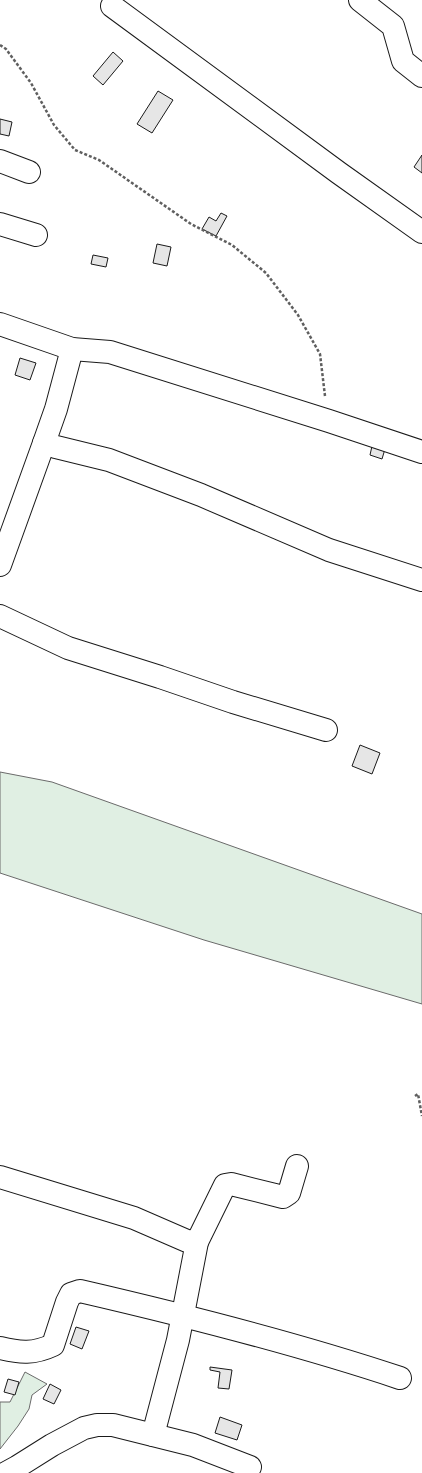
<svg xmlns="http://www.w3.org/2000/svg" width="422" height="1473" viewBox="0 0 422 1473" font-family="'Noto Sans',sans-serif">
  <rect width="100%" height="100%" fill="#fff"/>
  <g fill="#e0efe3" stroke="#6a6a6a">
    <polygon points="0,772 52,782 422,914 422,1004 204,940 0,873"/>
    <polygon points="25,1372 47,1384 32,1395 29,1409 18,1426 0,1449 0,1402 10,1402"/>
  </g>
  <g fill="#e6e6e6" stroke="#1a1a1a">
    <polygon points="113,52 123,61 103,85 93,76"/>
    <polygon points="158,91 173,100 152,133 137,124"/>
    <polygon points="0,119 12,122 9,136 0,134"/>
    <polygon points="422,155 422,173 414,167"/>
    <polygon points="221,213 227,216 216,236 202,229 209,217 216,221"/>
    <polygon points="157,244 171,247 167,266 153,263"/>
    <polygon points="93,255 108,258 106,267 91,264"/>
    <polygon points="20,358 36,363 30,380 15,375"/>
    <polygon points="372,446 385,449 382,459 370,455"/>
    <polygon points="360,745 380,753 372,774 352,766"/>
    <polygon points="76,1327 89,1331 82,1349 70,1344"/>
    <polygon points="210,1367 232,1370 229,1389 218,1388 220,1372 210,1370"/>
    <polygon points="8,1379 19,1382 15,1395 4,1392"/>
    <polygon points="50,1384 61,1390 54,1404 43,1399"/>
    <polygon points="220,1417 242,1425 237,1440 215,1433"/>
  </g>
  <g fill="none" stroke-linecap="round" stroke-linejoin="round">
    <defs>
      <g id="minor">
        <polyline points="360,0 393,26 403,61 422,76"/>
        <polyline points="112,6 339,173 422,232"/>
        <polyline points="0,161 29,172"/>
        <polyline points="0,224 36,235"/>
        <polyline points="0,324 72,349 110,352 329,421 422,452"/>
        <polyline points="72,349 56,409 44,443 56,447 109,460 201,495 329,550 422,580"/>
        <polyline points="0,565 44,443"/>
        <polyline points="0,616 68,648 160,677 233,702 326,730"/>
        <polyline points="0,1177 134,1218 187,1241 197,1242"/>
        <path d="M0 1348C20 1353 34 1354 53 1345L67 1302 71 1294 80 1291C188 1316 295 1343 400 1378"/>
        <polyline points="153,1435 178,1340 197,1242 225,1185 231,1184 283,1197 289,1193 297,1166"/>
        <polyline points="6,1473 17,1467 52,1445 84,1428 97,1425 113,1425 193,1445 250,1467"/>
      </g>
    </defs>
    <use href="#minor" stroke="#1a1a1a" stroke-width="24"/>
    <g stroke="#5f5f5f" stroke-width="2.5" stroke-dasharray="3 2" stroke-linecap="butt">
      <polyline points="0,45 6,49 31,83 54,125 75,150 99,160 191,224 232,245 266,273 298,315 320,354 325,396"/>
      <polyline points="415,1096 418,1094 422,1116"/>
    </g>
    <use href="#minor" stroke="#fff" stroke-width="22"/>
  </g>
</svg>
